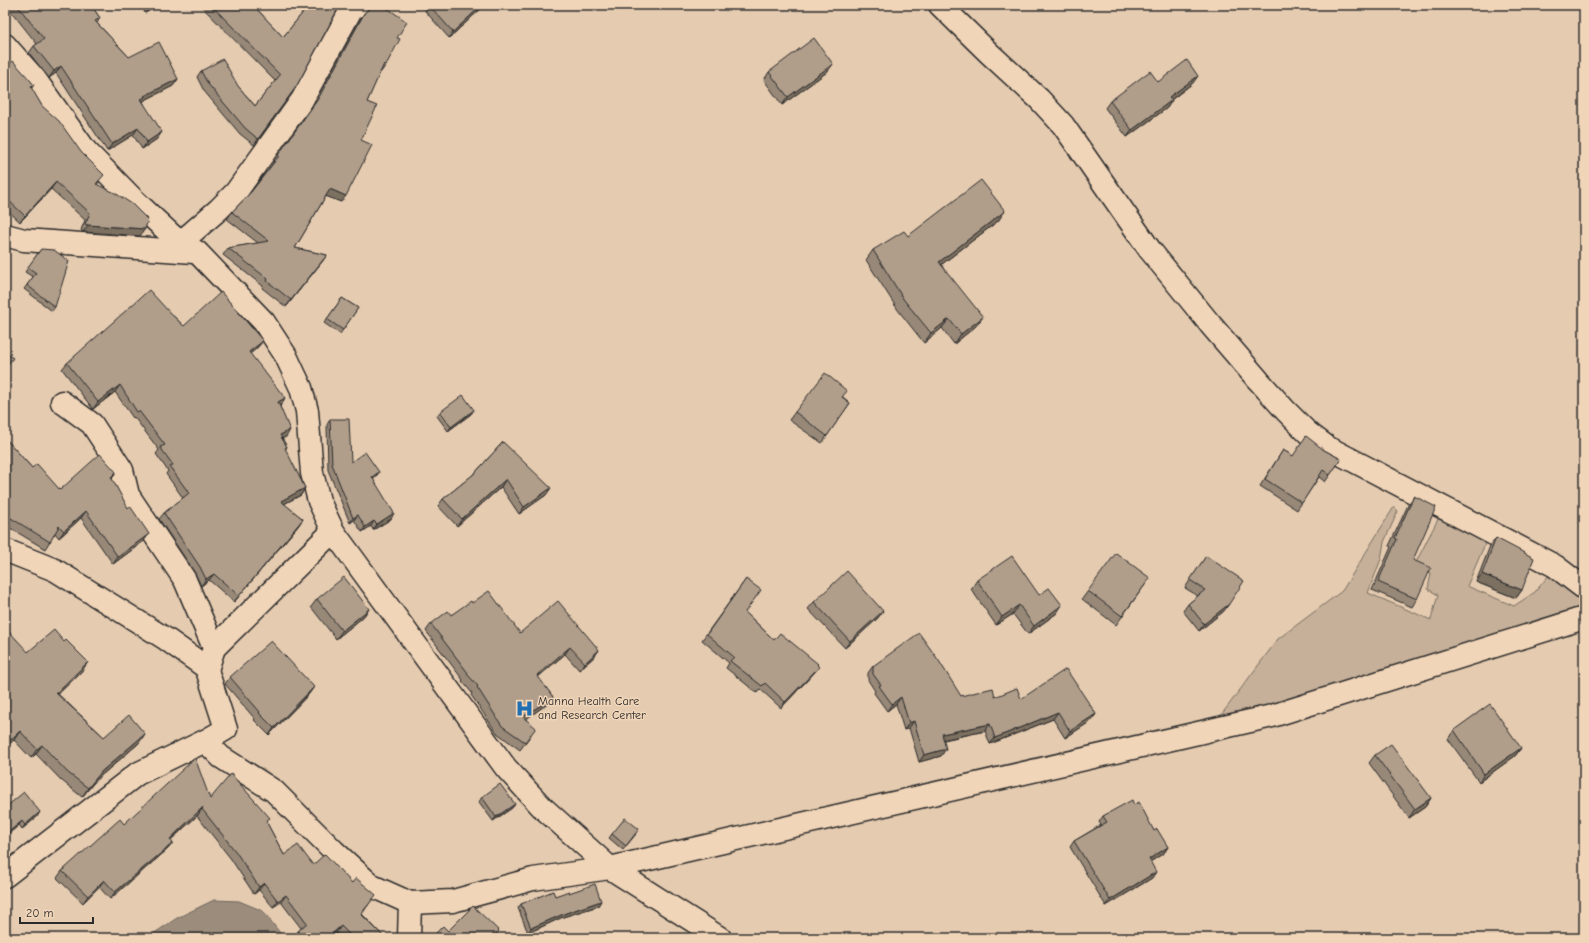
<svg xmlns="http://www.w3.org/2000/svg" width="1589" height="943" viewBox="0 0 1589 943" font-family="'Comic Neue',sans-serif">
  <rect width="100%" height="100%" fill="#e5cbb0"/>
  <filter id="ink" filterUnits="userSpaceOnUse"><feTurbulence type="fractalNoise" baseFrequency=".025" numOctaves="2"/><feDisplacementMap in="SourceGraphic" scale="8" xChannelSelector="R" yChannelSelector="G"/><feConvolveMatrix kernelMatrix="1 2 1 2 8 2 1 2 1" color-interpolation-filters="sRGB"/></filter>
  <g filter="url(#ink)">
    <polygon fill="#c6b099" stroke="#786e62" points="1394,507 1398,511 1384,542 1381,559 1368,593 1431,620 1438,595 1428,589 1431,573 1415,564 1438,519 1488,537 1467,586 1514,606 1535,592 1559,563 1582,596 1578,611 1216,722 1278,639 1342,591"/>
    <polygon fill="#9b8c7b" stroke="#6e655b" points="214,900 239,901 263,911 284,938 147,938 177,918"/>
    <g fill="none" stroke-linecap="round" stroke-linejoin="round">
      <defs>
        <g id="minor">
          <polyline points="940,5 989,53 1039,99 1063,125 1150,250 1210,324 1259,381 1286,411 1307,432 1327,447 1555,566 1584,588"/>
          <polyline points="5,45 35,79 86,151 135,201 180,243 197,252 264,322 286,356 301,388 307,411 312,473 319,501 333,531 506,768 542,807 610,868 720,938"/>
          <polyline points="5,235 24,240 194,252"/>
          <polyline points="180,243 218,210 236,192 302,100 351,10 359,5"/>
          <polyline points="62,402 92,424 122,470 128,495 185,580 214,648 207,670"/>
          <polyline points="5,550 55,570 166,639 204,666 207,670 226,729 205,741"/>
          <polyline points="214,648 333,531"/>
          <polyline points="409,938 410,903"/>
        </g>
        <polyline id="major" points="5,876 137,774 205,741 221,757 274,791 334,851 372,886 410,903 453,901 533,879 610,868 1272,716 1584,618"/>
      </defs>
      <use href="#minor" stroke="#2b2b2b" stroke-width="25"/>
      <use href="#major" stroke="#2b2b2b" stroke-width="25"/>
      <use href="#minor" stroke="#f1d5b8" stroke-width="22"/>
      <use href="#major" stroke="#f1d5b8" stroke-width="22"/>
    </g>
    <g fill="#978878" stroke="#2b2b2b">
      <polygon points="6,5 91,5 100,18 97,23 129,57 178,79 173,86 143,101 157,139 142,149 133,135 107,151 56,73 49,78 29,53 34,46 37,44"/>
      <polygon points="141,5 160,5 145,13"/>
      <polygon points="200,5 253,5 283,37 309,5 340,5 296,87 254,145 240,134 204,91 197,77 201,71 238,86 255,106 275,81"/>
      <polygon points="372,5 383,5 397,38 386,65 381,72 380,72 367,102 361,140 341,202 326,196 295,248 327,255 286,307 262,288 263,286 223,255 228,248 258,243 227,219 232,212 251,192 274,162 273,161 313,105 360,19 365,12 371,7"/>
      <polygon points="429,5 485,5 449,38 425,11"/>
      <polygon points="5,59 9,64 34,85 31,89 42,106 99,182 97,185 140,236 83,232 81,230 85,220 51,189 20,222 5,208"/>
      <polygon points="833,64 827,72 782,105 764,80 769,72"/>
      <polygon points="1158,82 1193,83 1171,100 1172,100 1167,108 1127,137 1105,108 1110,101"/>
      <polygon points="1005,211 998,221 942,264 976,326 954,344 942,328 924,343 898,310 866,260 873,250 908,236"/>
      <polygon points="41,249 55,307 52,311 24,289 33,277 25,272"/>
      <polygon points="342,298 358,308 340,334 324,323"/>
      <polygon points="170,313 184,326 258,347 250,354 281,405 280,405 286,437 282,438 287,447 285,450 305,488 301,495 284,504 303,519 298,526 234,602 209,580 201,586 195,573 159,519 164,513 183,498 166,474 168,471 156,454 159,450 134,417 133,418 115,392 93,409 62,369 67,363"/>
      <polygon points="843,397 850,403 822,443 789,420 795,412"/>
      <polygon points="440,412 471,414 448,431 437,416"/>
      <polygon points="330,419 351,462 379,472 375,478 373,479 391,519 373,530 371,526 362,532 354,520 350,523 328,470 327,425"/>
      <polygon points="5,438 32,468 60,490 116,472 112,479 144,541 113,564 81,518 59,538 55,533 45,549 5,525"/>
      <polygon points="503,442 546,495 519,514 501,487 457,526 438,506 443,499 475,473"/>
      <polygon points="1283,450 1293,456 1324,450 1341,459 1325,482 1319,477 1297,510 1260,486"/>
      <polygon points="1414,496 1413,560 1417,599 1412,607 1372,590 1391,547 1389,546 1408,505"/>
      <polygon points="1496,538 1522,590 1516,598 1476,582 1490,546"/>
      <polygon points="1206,556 1224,611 1199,631 1183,611 1188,604 1198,596 1185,588"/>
      <polygon points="1150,578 1116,625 1082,599 1088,591"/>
      <polygon points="746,579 745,612 774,640 817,666 814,673 781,708 760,689 757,693 726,668 729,663 702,640"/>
      <polygon points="977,580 1039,595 1057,613 1028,634 1013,614 996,625 971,589"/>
      <polygon points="317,599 369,609 363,617 336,639 311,607"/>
      <polygon points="814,602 878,618 845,648 808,609"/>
      <polygon points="472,603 520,633 599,650 594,657 579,670 565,654 538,677 553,697 547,704 526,719 531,735 520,750 497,733 471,695 472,693 462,681 463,680 426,631 431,624 451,615"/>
      <polygon points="28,652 82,671 58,694 104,737 139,743 96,780 82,797 61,780 36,754 31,758 14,740"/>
      <polygon points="873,666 961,696 1021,699 1096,714 1091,721 1065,738 1053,719 990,744 985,731 944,740 941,756 919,762 909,728 904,730 896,704 887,711 874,693 875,691 868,680 868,673"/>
      <polygon points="230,677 309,694 269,735 254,720 255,719 225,684"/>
      <polygon points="1454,730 1521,748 1515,756 1479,782 1448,739"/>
      <polygon points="1375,755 1431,798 1425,807 1409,818 1369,763"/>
      <polygon points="482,797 515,804 512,808 493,821 479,802"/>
      <polygon points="210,799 267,823 284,855 313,865 352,883 371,901 362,914 385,938 341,938 336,933 330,938 293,938 298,931 301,928 281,902 273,907 259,890 254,894 231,859 197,816 198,815 171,840 168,849 110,899 99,887 83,903 57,878 62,871 124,824"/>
      <polygon points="1134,805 1154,831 1168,847 1164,853 1150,862 1152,878 1106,906 1070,847 1074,841 1101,825 1099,822 1103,816"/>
      <polygon points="5,806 6,807 37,817 22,829 19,825 5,837"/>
      <polygon points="612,834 636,834 623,850 609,838"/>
      <polygon points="569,893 598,906 563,917 528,933 518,908 521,904 555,896"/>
    </g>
    <g fill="#7b6f61" stroke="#2b2b2b">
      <polygon points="153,5 160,5 145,13 150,7"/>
      <polygon points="482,5 485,5 449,38 453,32"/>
      <polygon points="833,64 827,72 782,105 788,97"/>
      <polygon points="61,66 56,73 49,78 54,71"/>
      <polygon points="1198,76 1193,83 1164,105 1169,97"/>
      <polygon points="178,79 173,86 141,102 141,99 144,96"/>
      <polygon points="1172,100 1167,108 1127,137 1132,130"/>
      <polygon points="138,128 133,135 107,151 112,144"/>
      <polygon points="162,132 157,139 142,149 147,142"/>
      <polygon points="56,182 51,189 20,222 25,216"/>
      <polygon points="330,189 346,196 341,202 325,196"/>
      <polygon points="1005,211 998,221 933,271 939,262"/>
      <polygon points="88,225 145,229 140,236 83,232"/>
      <polygon points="327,255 322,262 286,307 291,300"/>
      <polygon points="983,317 976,326 954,344 961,334"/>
      <polygon points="949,319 942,328 924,343 931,333"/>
      <polygon points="263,341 258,347 244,359 249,352"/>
      <polygon points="120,385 115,392 93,409 98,402"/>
      <polygon points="285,398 281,405 274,408 278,402"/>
      <polygon points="474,410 471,414 448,431 451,427"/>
      <polygon points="290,430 286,437 276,441 280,435"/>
      <polygon points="379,472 375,478 368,482 372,477"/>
      <polygon points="506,479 501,487 457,526 462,519"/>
      <polygon points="305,488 301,495 276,508 281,501"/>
      <polygon points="551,488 546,495 519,514 524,507"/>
      <polygon points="86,511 81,518 59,538 64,531"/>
      <polygon points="394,513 391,519 373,530 377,524"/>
      <polygon points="358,515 354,520 350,523 353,518"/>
      <polygon points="303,519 298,526 234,602 239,596"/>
      <polygon points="374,521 371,526 362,532 365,527"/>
      <polygon points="149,534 144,541 113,564 118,557"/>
      <polygon points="214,574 209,580 201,586 206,579"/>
      <polygon points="1482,574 1522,590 1516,598 1476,582"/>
      <polygon points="1229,604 1224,611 1199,631 1204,624"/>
      <polygon points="1019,605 1013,614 996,625 1002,617"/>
      <polygon points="1062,605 1057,613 1028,634 1034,626"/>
      <polygon points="369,609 363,617 336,639 342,631"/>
      <polygon points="883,611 878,618 845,648 850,641"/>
      <polygon points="570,647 565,654 532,682 537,675"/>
      <polygon points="599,650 594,657 579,670 585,663"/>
      <polygon points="88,662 82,671 50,702 56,693"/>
      <polygon points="819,667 814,673 781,708 785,702"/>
      <polygon points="314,687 309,694 269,735 274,728"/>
      <polygon points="553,697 547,704 518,725 523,717"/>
      <polygon points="901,697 896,704 887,711 892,704"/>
      <polygon points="1058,712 1053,719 990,744 995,738"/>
      <polygon points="1096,714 1091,721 1065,738 1070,731"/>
      <polygon points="914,721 909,728 904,730 909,723"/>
      <polygon points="990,724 985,731 937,741 942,734"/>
      <polygon points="20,731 14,740 5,748 5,745"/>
      <polygon points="145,734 139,743 96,780 82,797 88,788 102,771"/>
      <polygon points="42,745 36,754 31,758 37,749"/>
      <polygon points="1521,748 1515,756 1479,782 1484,774"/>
      <polygon points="946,749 941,756 919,762 924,755"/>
      <polygon points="1431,798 1425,807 1409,818 1415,809"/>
      <polygon points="515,804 512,808 493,821 496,817"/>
      <polygon points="203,807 198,815 165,845 170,839"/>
      <polygon points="40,812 37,817 22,829 25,825"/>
      <polygon points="22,821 19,825 5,837 5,835"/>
      <polygon points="173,843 168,849 110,899 115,892"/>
      <polygon points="1168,847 1164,853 1145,865 1149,859"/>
      <polygon points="1156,872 1152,878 1106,906 1110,900"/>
      <polygon points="104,880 99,887 83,903 88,896"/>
      <polygon points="264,883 259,890 254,894 259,887"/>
      <polygon points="286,895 281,902 273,907 278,901"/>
      <polygon points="601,901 598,906 563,917 528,933 531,928 566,913"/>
      <polygon points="341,926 336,933 330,938 327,938"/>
    </g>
    <g fill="#b09e8b" stroke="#2b2b2b">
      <polygon points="17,5 91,5 100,18 95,21 129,57 159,42 178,79 144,96 145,97 141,99 162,132 147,142 138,128 112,144 61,66 54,71 34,46 44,39"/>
      <polygon points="211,5 253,5 283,37 309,5 340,5 296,87 258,139 245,128 208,84 201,71 223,59 238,86 255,106 280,75"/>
      <polygon points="374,5 383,5 407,22 397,38 400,39 386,65 384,64 367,102 377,106 361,140 372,145 346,196 330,189 295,248 327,255 291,300 267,281 268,279 228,248 269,241 232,212 251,192 279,156 278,155 318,99 365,12"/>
      <polygon points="429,5 482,5 453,32"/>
      <polygon points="814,38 833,64 788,97 769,72"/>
      <polygon points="5,59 9,64 13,61 30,80 34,85 31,87 42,106 59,121 81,152 104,175 96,184 115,193 132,204 148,220 145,229 88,225 85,224 90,213 56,182 25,216 5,197"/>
      <polygon points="1187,60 1198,76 1169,97 1172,100 1132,130 1110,101 1150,71 1158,82"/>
      <polygon points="981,180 1005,211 939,262 983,317 961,334 949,319 931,333 904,300 873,250 904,231 908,236"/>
      <polygon points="41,249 54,250 69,261 55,307 27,285 36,273 28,267"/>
      <polygon points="149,290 170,313 184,326 221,292 263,341 249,352 285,398 278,402 290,430 280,435 287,447 285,448 305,488 281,501 303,519 239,596 214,574 206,579 200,567 164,513 189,493 170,467 173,465 160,447 165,445 139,411 137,412 120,385 98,402 67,363"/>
      <polygon points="342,298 358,308 343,330 327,319"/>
      <polygon points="5,352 13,358 5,368"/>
      <polygon points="825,373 847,391 842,397 850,403 827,436 795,412"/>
      <polygon points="463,395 474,410 451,427 440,412"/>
      <polygon points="5,412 8,415 5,417"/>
      <polygon points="330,419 349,419 351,462 365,452 379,472 372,477 394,513 377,524 374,521 365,527 358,515 353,518 332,464"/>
      <polygon points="1306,436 1324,450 1341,459 1330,475 1323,470 1302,503 1265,479 1283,450 1293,456"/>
      <polygon points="5,438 32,468 37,464 60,490 100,454 116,472 111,477 128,508 130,506 149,534 118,557 86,511 64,531 59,526 50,542 6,515 5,517"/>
      <polygon points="503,442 551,488 524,507 506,479 462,519 443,499 475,473"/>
      <polygon points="1414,496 1436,507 1413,560 1431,568 1417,599 1378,582 1397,539 1395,538"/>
      <polygon points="1496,538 1534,558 1522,590 1482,574"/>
      <polygon points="1116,553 1150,578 1122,616 1088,591"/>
      <polygon points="1012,556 1039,595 1049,588 1062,605 1034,626 1019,605 1002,617 977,580"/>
      <polygon points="1206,556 1244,581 1229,604 1204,624 1188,604 1205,590 1190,580"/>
      <polygon points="847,571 883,611 850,641 814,602"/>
      <polygon points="344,577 369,609 342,631 317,599"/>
      <polygon points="746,579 761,590 745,612 774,640 780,633 818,664 817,665 819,667 785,702 765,683 762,686 730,661 734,657 707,634"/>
      <polygon points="489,591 520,633 558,601 599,650 585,663 570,647 537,675 553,697 523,717 536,728 525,742 502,726 477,687 478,686 467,674 468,673 431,624 448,611 451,615 471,601 472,603"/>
      <polygon points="5,627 28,652 54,630 64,642 66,640 88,662 56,693 104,737 129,715 145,734 102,771 88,788 67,772 42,745 37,749 20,731 5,745"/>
      <polygon points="919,633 939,661 961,696 993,688 995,697 1017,688 1021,699 1066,669 1096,714 1070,731 1058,712 995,738 990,724 942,734 946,749 924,755 914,721 909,723 901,697 892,704 879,686 881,685 873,674 873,666"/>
      <polygon points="271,641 314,687 274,728 259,713 260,712 230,677"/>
      <polygon points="1490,704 1521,748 1484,774 1454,730"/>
      <polygon points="1391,744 1431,798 1415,809 1375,755"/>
      <polygon points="195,758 210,799 231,774 270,818 266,821 284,855 298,845 313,865 325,854 352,883 356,878 376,895 361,914 385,938 353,938 341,926 327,938 303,938 298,931 307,923 286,895 278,901 264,883 259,887 236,852 202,809 203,807 170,839 173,843 115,892 104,880 88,896 62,871 120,819 124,824"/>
      <polygon points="500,784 515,804 496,817 482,797"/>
      <polygon points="24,792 40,812 25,825 22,821 5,835 5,806 6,807"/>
      <polygon points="1132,800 1134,805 1139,802 1154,831 1157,829 1168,847 1149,859 1156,872 1110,900 1074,841 1107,822 1103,816"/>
      <polygon points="625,818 639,829 626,846 612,834"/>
      <polygon points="595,884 601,901 566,913 531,928 521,904 553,891 555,896 569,891 569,893"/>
      <polygon points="473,906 499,931 492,938 431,938 443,926 448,931"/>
      <polygon points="5,925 14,938 5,938"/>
    </g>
  </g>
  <defs>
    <symbol id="hospital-bare" viewBox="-9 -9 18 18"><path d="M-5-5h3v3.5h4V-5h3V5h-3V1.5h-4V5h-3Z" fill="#1f6fb2" stroke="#f1d5b8" stroke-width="2.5" paint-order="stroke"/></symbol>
  </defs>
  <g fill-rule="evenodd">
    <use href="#hospital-bare" x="512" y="696" width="25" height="25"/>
  </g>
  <g text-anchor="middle" stroke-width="3" stroke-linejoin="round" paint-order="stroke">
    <g font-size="12" fill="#2b2b2b" stroke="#f1d5b8" text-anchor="start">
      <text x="538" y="705">Manna Health Care<tspan x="538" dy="14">and Research Center</tspan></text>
    </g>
  </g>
  <rect width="1589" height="943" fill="none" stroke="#f1d5b8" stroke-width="20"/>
  <rect x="10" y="10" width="1569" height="923" fill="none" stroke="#2b2b2b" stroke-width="1.5" filter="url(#ink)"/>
  <path d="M20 917v6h73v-6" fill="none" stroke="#2b2b2b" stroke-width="2"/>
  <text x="26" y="917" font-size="12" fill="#2b2b2b" stroke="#f1d5b8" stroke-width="3" paint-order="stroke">20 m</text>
</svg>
